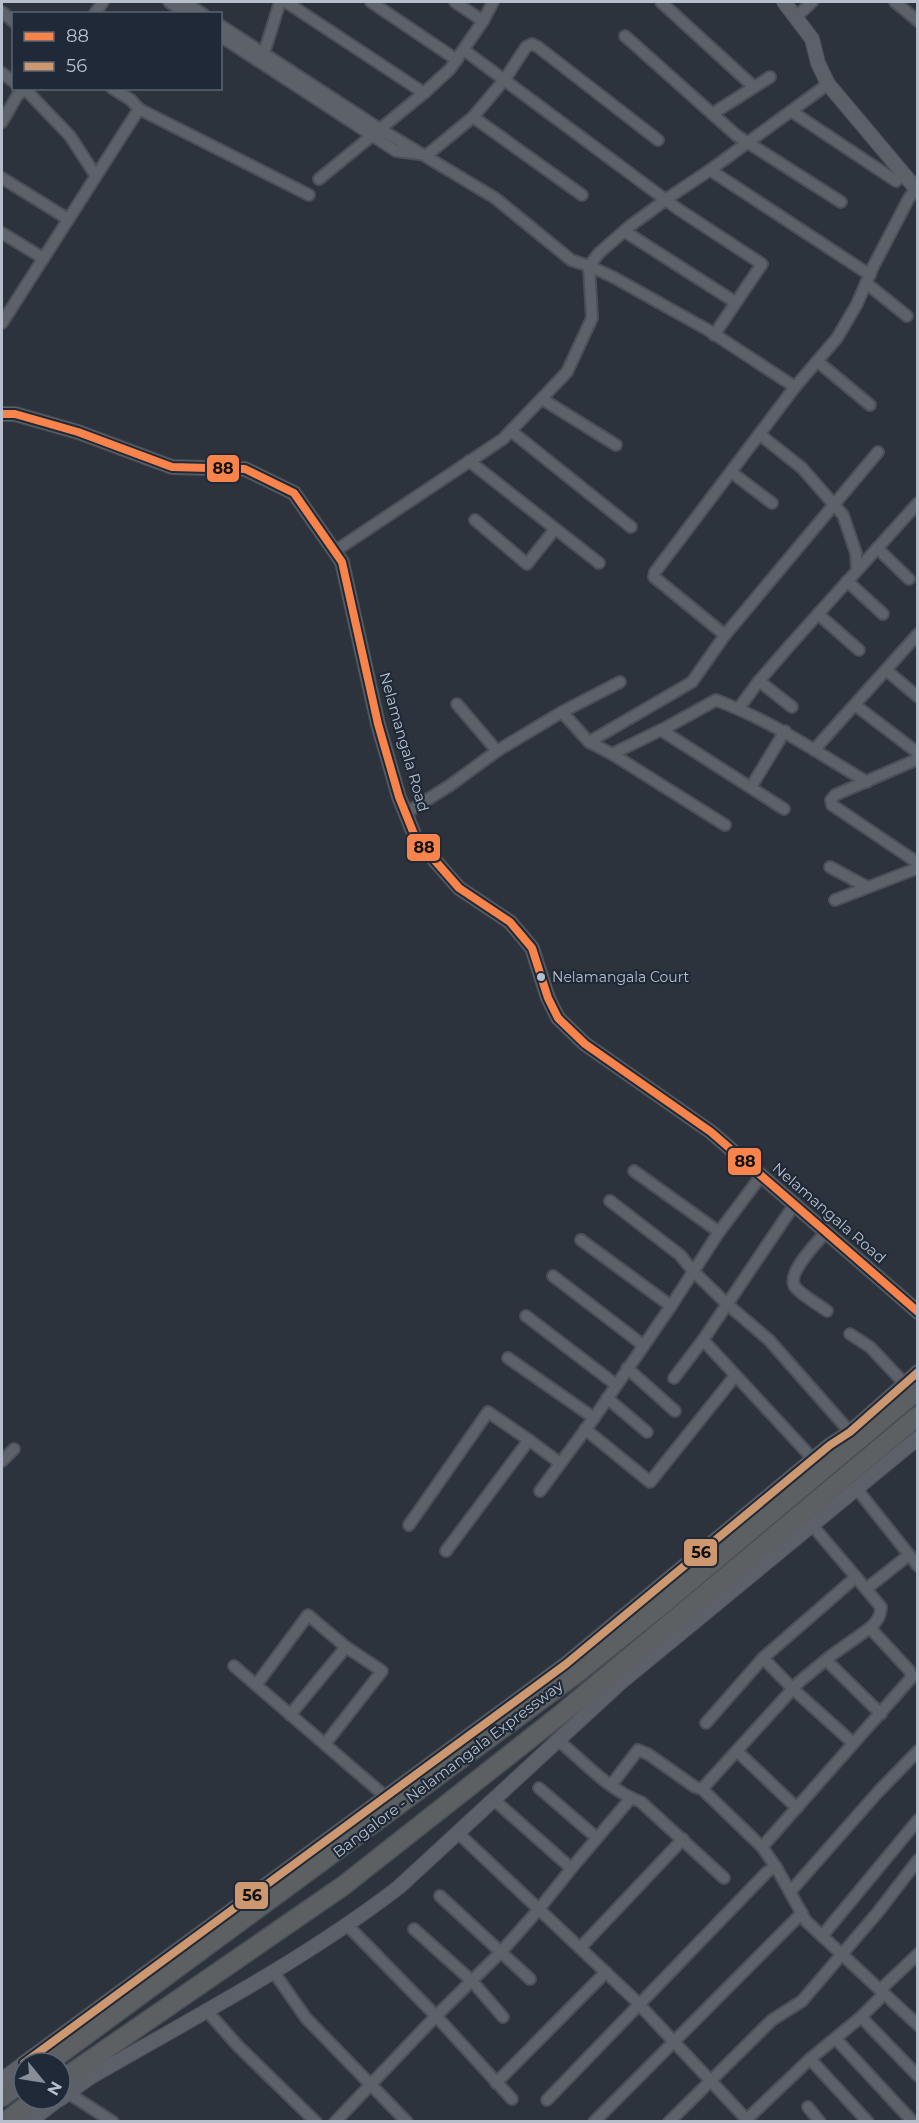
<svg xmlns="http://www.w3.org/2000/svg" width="919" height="2123" viewBox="0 0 919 2123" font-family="Montserrat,sans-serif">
  <rect width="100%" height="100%" fill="#2c333c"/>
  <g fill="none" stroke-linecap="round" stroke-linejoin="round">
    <defs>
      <g id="street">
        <polyline points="169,2 187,14"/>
        <polyline points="184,2 203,14"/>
        <polyline points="286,2 424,93"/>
        <polyline points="371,2 457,60"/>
        <polyline points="455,2 483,21"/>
        <polyline points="661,2 754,87"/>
        <polyline points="895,2 918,21"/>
        <polyline points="2,12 14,22"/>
        <polyline points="95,13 103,2"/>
        <polyline points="796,17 812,2"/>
        <polyline points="220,25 380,129 495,198 571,260 589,266 613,277 708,330 795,387"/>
        <polyline points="220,36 396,151 427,155 473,117 505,79 526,47 532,44 538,47 658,140"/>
        <polyline points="625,36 736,135 841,202"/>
        <polyline points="464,50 678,209 762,264 714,335"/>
        <polyline points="264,53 280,2"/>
        <polyline points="2,73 14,82"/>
        <polyline points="24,88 70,136 96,176"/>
        <polyline points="112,88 131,100 139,109 309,195"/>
        <polyline points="791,111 896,181 903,174"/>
        <polyline points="712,114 770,77"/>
        <polyline points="473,117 582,195"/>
        <polyline points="2,122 17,96 24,89"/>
        <polyline points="710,170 870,275"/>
        <polyline points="2,178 68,219"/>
        <polyline points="319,179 424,93 450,69 483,21 493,2"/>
        <polyline points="624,231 735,302"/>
        <polyline points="2,233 43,258"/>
        <polyline points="866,283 907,316"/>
        <polyline points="2,323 139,109"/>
        <polyline points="817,361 870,405"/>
        <polyline points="542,399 616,445"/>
        <polyline points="511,431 631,527"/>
        <polyline points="759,434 802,468 843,515 856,553 857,570"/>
        <polyline points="469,461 599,563"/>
        <polyline points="731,472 772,503"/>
        <polyline points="475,520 527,564 555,529"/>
        <polyline points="877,548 909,579"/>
        <polyline points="335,551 503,439 567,372 592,318 589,266 599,253 630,226 671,196 710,170 828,84"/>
        <polyline points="847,581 883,614"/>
        <polyline points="818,614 859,650"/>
        <polyline points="725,635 654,577 655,572 795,387 837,338 857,304 873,267 909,198 916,189"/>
        <polyline points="886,670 918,697"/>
        <polyline points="759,681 792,707"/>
        <polyline points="457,704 497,751"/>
        <polyline points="855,705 918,753"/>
        <polyline points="739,708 759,681 791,644 918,503"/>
        <path d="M562 712 589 742 612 754 669 726 716 700C770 720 818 753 867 782"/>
        <polyline points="661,730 784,809"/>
        <polyline points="589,742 692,682 725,635 878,452"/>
        <polyline points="814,750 918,634"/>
        <polyline points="612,754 725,825"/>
        <polyline points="918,759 835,795 831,800 832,805 918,863"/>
        <polyline points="751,787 785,731"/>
        <polyline points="406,813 449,786 497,751 562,712 620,682"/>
        <polyline points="830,867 867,887"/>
        <polyline points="835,900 918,868"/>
        <polyline points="634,1171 719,1232"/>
        <polyline points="610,1201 680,1255 693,1271 727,1304 769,1340 850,1432"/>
        <path d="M825 1233C816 1244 784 1275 796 1288 804 1297 818 1304 827 1311"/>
        <polyline points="581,1240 671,1306"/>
        <polyline points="553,1276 643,1345"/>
        <polyline points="526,1316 615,1384"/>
        <polyline points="850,1334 870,1347 904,1383"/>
        <polyline points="703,1340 794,1205"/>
        <polyline points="508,1358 594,1418"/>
        <polyline points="627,1368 675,1411"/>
        <polyline points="674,1378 703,1340 814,1460"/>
        <polyline points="607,1398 647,1432"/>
        <polyline points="585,1429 650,1482 735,1376"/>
        <polyline points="2,1461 14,1449"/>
        <polyline points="856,1488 918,1566"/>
        <polyline points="540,1491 594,1418 671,1306 719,1232 761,1176"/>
        <polyline points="409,1525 488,1412 529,1440"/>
        <polyline points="446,1551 529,1440 560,1463"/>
        <path d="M856 1577 881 1607C881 1616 877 1622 870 1628"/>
        <polyline points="866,1589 909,1555"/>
        <polyline points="763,1658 793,1689 853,1743"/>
        <polyline points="826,1660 881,1714"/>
        <polyline points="234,1666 256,1685"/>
        <polyline points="290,1715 346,1647 308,1615 256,1685 386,1797"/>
        <polyline points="706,1723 763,1658 856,1577 812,1525"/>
        <path d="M559 1741C584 1762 610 1791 641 1802L724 1878"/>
        <polyline points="325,1744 382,1671 346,1647"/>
        <polyline points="737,1751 797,1808"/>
        <polyline points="612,1784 638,1750 648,1754 695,1787 702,1789 762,1847 776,1867 806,1921 918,2025"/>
        <polyline points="539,1788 597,1838"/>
        <polyline points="702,1789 799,1682 832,1655 870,1628 909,1670 912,1677 762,1847"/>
        <polyline points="493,1799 571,1868"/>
        <polyline points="457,1832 634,1999 749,2122"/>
        <polyline points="790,1892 878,1792 918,1751"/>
        <polyline points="440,1896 530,1979"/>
        <polyline points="348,1926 436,2016 512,2099"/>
        <polyline points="414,1929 472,1981 503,2017"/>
        <polyline points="822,1936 918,1820"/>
        <polyline points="580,1948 683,1839"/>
        <polyline points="273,1971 306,2018 407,2122"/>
        <polyline points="880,1990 918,1954"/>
        <polyline points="206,2010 239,2047 316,2122"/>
        <polyline points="861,2017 918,2076"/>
        <polyline points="836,2039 913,2122"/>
        <polyline points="810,2059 868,2122"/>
        <polyline points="496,2083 606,1972"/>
        <polyline points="68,2093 113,2122"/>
        <polyline points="547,2100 767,1872 776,1867"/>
        <polyline points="808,2107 820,2122"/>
        <polyline points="747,2119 810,2059 861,2017 884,1994"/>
        <polyline points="335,2122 436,2016 501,1952 539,1909 575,1864 631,1798"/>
        <polyline points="594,2122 802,1913"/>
        <polyline points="669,2122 772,2020 802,2001 878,1912 918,1860"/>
      </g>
      <g id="secondary">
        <polyline points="784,2 812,39 818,63 828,84 918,191"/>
        <polyline points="2,414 15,414 78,432 172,467 245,469 294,493 342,562 378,724 399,797 416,839 459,888 510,922 532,948 548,998 558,1018 585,1044 711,1132 918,1312"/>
        <polyline points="24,2063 566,1664 830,1445 850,1432 918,1372"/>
        <polyline points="2,2080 24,2063"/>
        <path d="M60 2099 89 2078C194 2017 303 1961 399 1887L620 1683 918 1438"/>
        <polyline points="29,2122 59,2099"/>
      </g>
      <g id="highway">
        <polyline points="48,2063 576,1674 662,1605 918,1390"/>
        <polyline points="60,2081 343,1886 560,1715 918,1416"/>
        <polyline points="2,2097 24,2081"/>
        <polyline points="5,2122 35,2099"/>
      </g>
    </defs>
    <use href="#street" stroke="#4b4f56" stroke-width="14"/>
    <use href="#secondary" stroke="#4b4f56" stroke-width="16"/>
    <use href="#highway" stroke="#494f57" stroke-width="21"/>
    <use href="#street" stroke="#5d626a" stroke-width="10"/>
    <use href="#secondary" stroke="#5c6068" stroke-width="14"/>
    <use href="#highway" stroke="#5d6063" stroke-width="18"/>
    <defs>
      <polyline id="bus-1" points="2,414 15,414 78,432 172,467 245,469 294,493 342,562 378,724 399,797 416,839 459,888 510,922 532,948 548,998 558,1018 585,1044 711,1132 918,1312"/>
      <polyline id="bus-2" points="24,2063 566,1664 830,1445 850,1432 918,1372"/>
    </defs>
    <use href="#bus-1" stroke="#1f2937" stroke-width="12"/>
    <use href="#bus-2" stroke="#1f2937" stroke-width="12"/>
    <use href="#bus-1" stroke="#f8844c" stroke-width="8"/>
    <use href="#bus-2" stroke="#cd976f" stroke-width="8"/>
  </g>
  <circle fill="#b8bfcc" stroke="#1f2937" stroke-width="2" cx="541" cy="977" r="5"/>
  <g text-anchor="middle" stroke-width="4.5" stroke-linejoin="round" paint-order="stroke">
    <g font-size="14" fill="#b8bfcc" stroke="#1f2937" text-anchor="start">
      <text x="552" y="982">Nelamangala Court</text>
    </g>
    <g font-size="15" fill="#b8bfcc" stroke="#1f2937">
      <text transform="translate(404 742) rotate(74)" y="5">Nelamangala Road</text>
      <text transform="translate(829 1213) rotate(41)" y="5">Nelamangala Road</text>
      <text transform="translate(448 1769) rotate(-37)" y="5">Bangalore - Nelamangala Expressway</text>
    </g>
  </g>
  <g stroke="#1f2937" stroke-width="2">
    <rect x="206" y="454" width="34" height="29" rx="6" fill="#f8844c"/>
    <rect x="406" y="833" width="35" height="29" rx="6" fill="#f8844c"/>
    <rect x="727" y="1147" width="35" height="29" rx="6" fill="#f8844c"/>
    <rect x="683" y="1538" width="35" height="29" rx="6" fill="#cd976f"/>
    <rect x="234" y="1881" width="35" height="29" rx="6" fill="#cd976f"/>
  </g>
  <g font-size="16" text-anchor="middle" font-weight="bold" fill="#111">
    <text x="223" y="474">88</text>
    <text x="424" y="853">88</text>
    <text x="745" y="1167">88</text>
    <text x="701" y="1558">56</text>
    <text x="252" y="1901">56</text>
  </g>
  <rect width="919" height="2123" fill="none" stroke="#b8bfcc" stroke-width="6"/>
  <rect x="12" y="12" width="210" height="78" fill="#1f2937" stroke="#5c6573" stroke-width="1.5"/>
  <rect x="24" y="32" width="30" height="9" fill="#f8844c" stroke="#5c6573" stroke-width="1.5"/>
  <text x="66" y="42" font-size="18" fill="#b8bfcc">88</text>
  <rect x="24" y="62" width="30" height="9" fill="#cd976f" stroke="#5c6573" stroke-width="1.5"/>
  <text x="66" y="72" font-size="18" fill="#b8bfcc">56</text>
  <g transform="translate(42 2081) rotate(120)"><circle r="28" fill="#1f2937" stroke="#5c6573" stroke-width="1.5"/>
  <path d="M0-4.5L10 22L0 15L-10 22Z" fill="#878e9a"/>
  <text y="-9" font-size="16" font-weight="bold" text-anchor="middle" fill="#b8bfcc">N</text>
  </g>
</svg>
